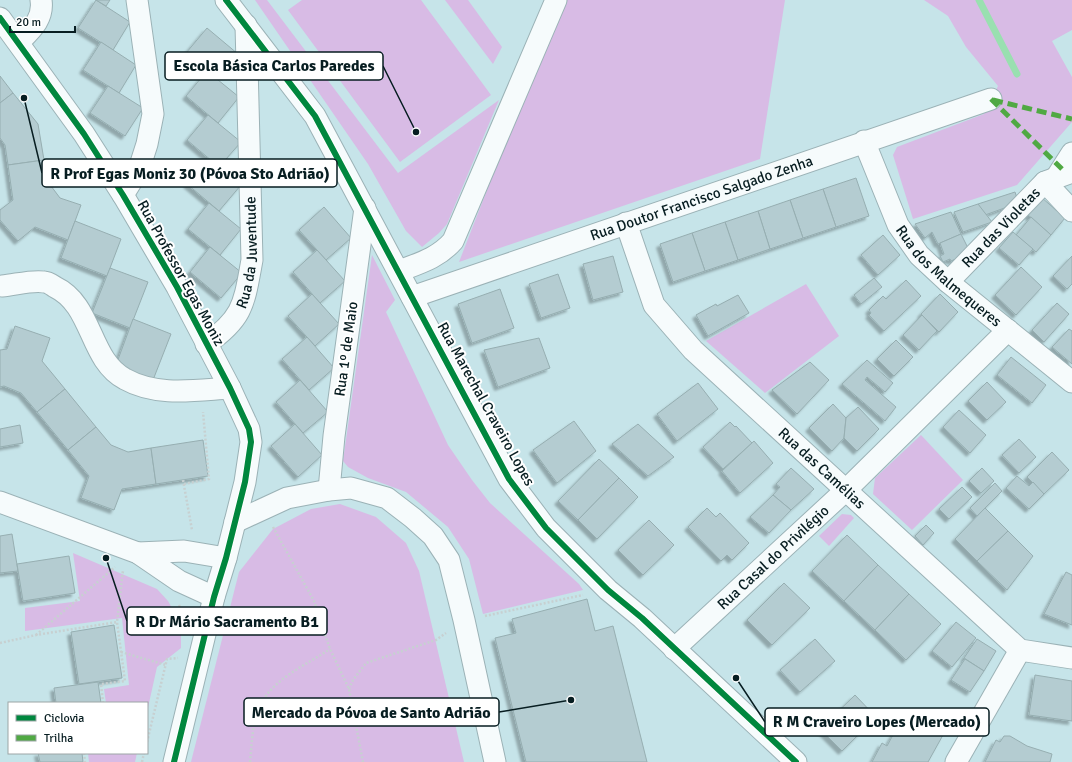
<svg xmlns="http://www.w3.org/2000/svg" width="1072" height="762" viewBox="0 0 1072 762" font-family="Signika,sans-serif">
  <defs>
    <filter id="shadow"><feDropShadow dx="-3.5" dy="3.5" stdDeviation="1" flood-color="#0004"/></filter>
  </defs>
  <rect width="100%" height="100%" fill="#c6e4e9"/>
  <g fill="#d8bbe5">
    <polygon points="255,0 267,0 398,173 499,100 447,224 439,233 422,247 406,231 368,164"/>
    <polygon points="302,0 421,0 491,95 400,162 288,10"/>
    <polygon points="445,0 468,0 502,47 493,64"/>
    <polygon points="566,0 785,0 760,159 459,262 552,23"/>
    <polygon points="924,0 1072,0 1072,30 1052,41 1072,77 1072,122 1017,185 913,219 893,155 897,147 984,114 998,86 966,47 948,16"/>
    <polygon points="372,255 395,300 386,312 448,445 472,480 490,503 579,584 583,590 483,614 469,559 448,527 406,492 368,478 348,467 343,461"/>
    <polygon points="806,284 839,336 765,393 706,341"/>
    <polygon points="921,435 963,480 912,530 873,494 875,478"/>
    <polygon points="340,504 376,517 406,543 419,571 464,762 191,762 239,572 273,529 311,509"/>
    <polygon points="842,514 851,515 854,518 829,546 819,536"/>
    <polygon points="73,553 157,589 168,601 181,624 181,648 157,667 147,712 147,703 106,703 104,689 129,685 122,618 25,631 25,608 80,601"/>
    <polygon points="88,753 137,753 135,762 89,762"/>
  </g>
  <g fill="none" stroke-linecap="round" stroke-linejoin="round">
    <polyline stroke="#99e0b0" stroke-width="7" points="979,0 1017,74"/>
  </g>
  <g fill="#b4ccd1" stroke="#96aeb1" filter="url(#shadow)">
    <polygon points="96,0 130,22 113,50 78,28"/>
    <polygon points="96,0 110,0 106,6"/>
    <polygon points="207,28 238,54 217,79 186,53"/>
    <polygon points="101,42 136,65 119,93 83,70"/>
    <polygon points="207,71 239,97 218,123 186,96"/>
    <polygon points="0,76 13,93 0,103"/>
    <polygon points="108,86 143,108 125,136 90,113"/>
    <polygon points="13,93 38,124 44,160 8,165 5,145 0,138 0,103"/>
    <polygon points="208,115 241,142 219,167 187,140"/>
    <polygon points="208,158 241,185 219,211 187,184"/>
    <polygon points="44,160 48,182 60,198 81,205 68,240 35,227 18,241 0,220 0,210 13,200 8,165"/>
    <polygon points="856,178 869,216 836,227 823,189"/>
    <polygon points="823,189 836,227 803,238 790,200"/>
    <polygon points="1015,192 1017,198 1010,206 985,215 978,204"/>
    <polygon points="1041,197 1065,218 1051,235 1027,214"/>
    <polygon points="790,200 803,238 770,249 758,211"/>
    <polygon points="209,203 241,229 220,255 188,229"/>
    <polygon points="978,204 992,222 963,232 954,212"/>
    <polygon points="324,207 351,238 326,260 299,230"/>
    <polygon points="758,211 770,249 738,260 725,222"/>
    <polygon points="951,212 961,234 938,244 932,232 925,238 915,224"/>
    <polygon points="1031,217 1051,235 1036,252 1016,235"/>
    <polygon points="75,221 121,239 107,276 61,258"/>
    <polygon points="725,222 738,260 705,271 692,233"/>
    <polygon points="1013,232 1033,249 1019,265 999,248"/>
    <polygon points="692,233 705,271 673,282 660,244"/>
    <polygon points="961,234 969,250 961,253 963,256 951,261 950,259 943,262 940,256 944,254 940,243"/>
    <polygon points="883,235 900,255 878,275 861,255"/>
    <polygon points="210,247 242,273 221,298 190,272"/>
    <polygon points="317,250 345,281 320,303 293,272"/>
    <polygon points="613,256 623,292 593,300 583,264"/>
    <polygon points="1072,256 1072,284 1067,289 1053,276"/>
    <polygon points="1021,267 1042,287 1016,315 995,295"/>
    <polygon points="110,268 148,282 130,328 92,313"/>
    <polygon points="558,274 570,308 541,318 529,284"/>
    <polygon points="874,278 882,287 861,304 854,295"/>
    <polygon points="906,280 921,296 884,331 869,315 871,313 869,310 883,296 886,299"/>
    <polygon points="500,289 514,328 472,343 458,304"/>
    <polygon points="312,294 339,324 315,346 288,316"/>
    <polygon points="940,294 958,312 939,332 921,314"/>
    <polygon points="738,295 749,313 708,336 696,315 716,304 717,306"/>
    <polygon points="1057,303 1069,314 1044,342 1032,330"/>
    <polygon points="922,315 937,331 919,350 903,335"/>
    <polygon points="133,319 171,334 153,380 116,365"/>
    <polygon points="15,326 50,338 42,361 65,389 37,412 21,393 4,386 0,387 0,350 7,349"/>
    <polygon points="1069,329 1072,331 1072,364 1052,347"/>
    <polygon points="307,337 334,368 309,390 282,359"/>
    <polygon points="539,338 550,368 498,387 484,350"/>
    <polygon points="896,340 913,357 894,376 877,359"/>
    <polygon points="1011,357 1046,385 1032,403 997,375"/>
    <polygon points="867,360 893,383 885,392 867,377 865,380 896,407 885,421 842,384"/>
    <polygon points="810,362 829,380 797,414 772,390"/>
    <polygon points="300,380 328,412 303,433 276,402"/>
    <polygon points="987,382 1006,402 987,420 968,401"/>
    <polygon points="698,383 718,409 677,441 657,414"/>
    <polygon points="65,389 96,427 68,450 37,412"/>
    <polygon points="833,404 846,418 844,438 832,451 809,428"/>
    <polygon points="858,407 879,429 857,451 844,438 846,418"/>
    <polygon points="959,410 986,435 970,453 943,427"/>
    <polygon points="574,421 596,451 557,483 533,450"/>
    <polygon points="730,422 735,427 736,426 752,443 723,469 703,447"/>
    <polygon points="295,424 322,455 298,477 271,446"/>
    <polygon points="638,424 674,457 648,476 612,444"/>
    <polygon points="20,425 23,443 0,447 0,429"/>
    <polygon points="96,427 111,445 128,452 151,448 156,484 122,489 114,510 81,498 89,476 68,450"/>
    <polygon points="1019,439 1036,457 1019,473 1002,455"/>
    <polygon points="203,440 208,476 156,484 151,448"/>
    <polygon points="754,441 773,463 740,493 722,471"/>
    <polygon points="1052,452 1069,470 1044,494 1027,477"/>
    <polygon points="599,459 619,478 578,520 558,501"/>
    <polygon points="791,468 814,489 791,510 773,495 780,487 776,484"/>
    <polygon points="982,468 994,481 981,493 969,481"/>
    <polygon points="1017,476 1029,486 1033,482 1044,494 1029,509 1006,488"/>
    <polygon points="619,478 638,497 597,539 578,520"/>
    <polygon points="995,483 1002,491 977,516 970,508"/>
    <polygon points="962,487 972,497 949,519 939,509"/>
    <polygon points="773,495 791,510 769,533 750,517"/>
    <polygon points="707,508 716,517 720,513 749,543 732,560 727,555 721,561 688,527"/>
    <polygon points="985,508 1008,531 977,561 955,539"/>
    <polygon points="649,520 674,545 643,575 618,550"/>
    <polygon points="926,525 934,533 923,545 915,536"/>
    <polygon points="1008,531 1033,556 1007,590 977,561"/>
    <polygon points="12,534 18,571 0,573 0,536"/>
    <polygon points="847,535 878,565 844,601 812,571"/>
    <polygon points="69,556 75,593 23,601 17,564"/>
    <polygon points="878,565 909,594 875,630 844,601"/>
    <polygon points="1066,572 1072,575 1072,625 1044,614"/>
    <polygon points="784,583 810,608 772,645 747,620"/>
    <polygon points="909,594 941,624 906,660 875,630"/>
    <polygon points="587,599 595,631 613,626 647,762 526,762 495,638 516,633 512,619"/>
    <polygon points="956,622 976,638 952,667 932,651"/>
    <polygon points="114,625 122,678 79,684 71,632"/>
    <polygon points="815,639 835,661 800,692 780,670"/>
    <polygon points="977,639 996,651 984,671 964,658"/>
    <polygon points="965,659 984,671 970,692 951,680"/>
    <polygon points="1035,675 1072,681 1072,721 1029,715"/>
    <polygon points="98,682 101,703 56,703 54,688"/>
    <polygon points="855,695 876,717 842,751 820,729"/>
    <polygon points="906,711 943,735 928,762 872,762 882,743 887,746"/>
    <polygon points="1004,736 1010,736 1027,746 1052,754 1050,762 985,762 996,740 1000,742"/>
    <polygon points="38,753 82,753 83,762 40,762"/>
  </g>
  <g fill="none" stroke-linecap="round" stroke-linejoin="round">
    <defs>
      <g id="minor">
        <polyline points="226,0 315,116 509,479 546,528 608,590 642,618 796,762"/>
        <polyline points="0,18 84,134 123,195 177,287 230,388 249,429 251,442 245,482 226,558 214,597 174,762"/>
        <path d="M19 42C31 30 44 19 41 0"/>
        <path id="s1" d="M864 141 898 225 919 255 948 282 1072 382"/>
        <polyline points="1056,178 1072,153"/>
        <polyline points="1045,182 1072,211"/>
        <polyline points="123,195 139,169 147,144 153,114 137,0"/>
        <path id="s2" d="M626 223 654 305 693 350 1020 650 1072 658"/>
        <path d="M399 271C420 263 438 258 453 241L556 0"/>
        <path id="s3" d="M948 282 1045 182 1072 172"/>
        <path d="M2 286C15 285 31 280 44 282 48 282 52 285 55 287 93 305 89 360 125 379 157 397 196 390 230 388"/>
        <path id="s4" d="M412 297 991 99"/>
        <path id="s5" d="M206 344C244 318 244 303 252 260L246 25"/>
        <polyline points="329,490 334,436 365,208"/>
        <polyline points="0,502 138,553 179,581 214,597"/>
        <polyline points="235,522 287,498 329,490 351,488 387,498 413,518 433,536 449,560 464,620 495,762"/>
        <polyline points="138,553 184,551 226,558"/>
        <path id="s6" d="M674 649 846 490 1008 330"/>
        <polyline points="956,762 1020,650"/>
      </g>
    </defs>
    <use href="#minor" stroke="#9bb2b6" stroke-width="23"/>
    <g stroke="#c7d0d1" stroke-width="2.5" stroke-dasharray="2 2" stroke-linecap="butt">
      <polyline points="183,480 192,530"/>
      <polyline points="184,484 209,479 203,412"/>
      <polyline points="273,527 314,601 330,649 349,689 363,762"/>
      <polyline points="179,605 186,619"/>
      <polyline points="485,616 583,595"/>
      <polyline points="36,635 115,567"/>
      <polyline points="0,643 36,635 117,622 123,570"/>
      <polyline points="121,652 166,665"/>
      <polyline points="349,689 353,680 366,663 436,640 446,633"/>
      <polyline points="103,703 101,684 125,681 117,622"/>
      <polyline points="147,742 167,659 178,658"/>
      <polyline points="84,753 85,762"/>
      <polyline points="142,762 144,753"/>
      <path d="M250 762C252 743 252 719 262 702 276 677 308 664 330 649"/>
    </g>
    <use href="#minor" stroke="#f6fbfc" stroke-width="21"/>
    <g stroke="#50a943" stroke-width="5" stroke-dasharray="10 5" stroke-linecap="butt">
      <polyline points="991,99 1062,169"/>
      <polyline points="993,100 1072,119"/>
    </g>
    <defs>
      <g id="cycleway">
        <polyline points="226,0 315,116 509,479 546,528 608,590 642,618 796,762"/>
        <polyline points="0,18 84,134 123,195 177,287 230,388 249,429 251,442 245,482 226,558 214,597 174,762"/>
      </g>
    </defs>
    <use href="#cycleway" stroke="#fff" stroke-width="8"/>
    <use href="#cycleway" stroke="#00873e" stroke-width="6"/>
  </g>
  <g text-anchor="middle" stroke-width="4" stroke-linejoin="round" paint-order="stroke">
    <g font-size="15" fill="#071d21" stroke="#fff">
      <text dy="5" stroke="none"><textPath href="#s4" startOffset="306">Rua Doutor Francisco Salgado Zenha</textPath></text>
      <text dy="5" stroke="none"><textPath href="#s3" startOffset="76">Rua das Violetas</textPath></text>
      <text dy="5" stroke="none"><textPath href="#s5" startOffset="107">Rua da Juventude</textPath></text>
      <text transform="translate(181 273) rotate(61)" y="5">Rua Professor Egas Moniz</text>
      <text dy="5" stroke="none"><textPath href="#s1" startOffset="163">Rua dos Malmequeres</textPath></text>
      <text transform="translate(346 349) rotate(-82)" y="5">Rua 1º de Maio</text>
      <text transform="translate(486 404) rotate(61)" y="5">Rua Marechal Craveiro Lopes</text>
      <text dy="5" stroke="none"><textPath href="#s2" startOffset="321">Rua das Camélias</textPath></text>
      <text dy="5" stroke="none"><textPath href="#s6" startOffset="135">Rua Casal do Privilégio</textPath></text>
    </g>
  </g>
  <path fill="none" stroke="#071d21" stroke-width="1.5" d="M416 132L383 66M24 98L42 173M106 558L127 621M571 700L499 712M736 678L765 722"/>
  <g fill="#071d21" stroke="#fff" stroke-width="1.5">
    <circle cx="416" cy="132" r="4"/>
    <circle cx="24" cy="98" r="4"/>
    <circle cx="106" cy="558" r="4"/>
    <circle cx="571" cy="700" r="4"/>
    <circle cx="736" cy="678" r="4"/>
  </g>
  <g fill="#fff" stroke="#071d21" stroke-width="1.5">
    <rect x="165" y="52" width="218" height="28" rx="4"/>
    <rect x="42" y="159" width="295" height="28" rx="4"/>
    <rect x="127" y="607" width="200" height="28" rx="4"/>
    <rect x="244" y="698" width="255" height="28" rx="4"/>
    <rect x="765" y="708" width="224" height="28" rx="4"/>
  </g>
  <g font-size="16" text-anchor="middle" font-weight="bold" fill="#071d21">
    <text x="274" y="71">Escola Básica Carlos Paredes</text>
    <text x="190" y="179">R Prof Egas Moniz 30 (Póvoa Sto Adrião)</text>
    <text x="227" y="627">R Dr Mário Sacramento B1</text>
    <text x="371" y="718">Mercado da Póvoa de Santo Adrião</text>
    <text x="877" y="727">R M Craveiro Lopes (Mercado)</text>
  </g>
  <rect x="8" y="702" width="140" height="52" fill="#ffffff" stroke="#9ca5a6"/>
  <rect x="16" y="715" width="20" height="6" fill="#00873e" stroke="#9ca5a6"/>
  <text x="44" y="722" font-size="12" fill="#071d21">Ciclovia</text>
  <rect x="16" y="735" width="20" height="6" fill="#50a943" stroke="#9ca5a6"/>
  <text x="44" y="742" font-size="12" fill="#071d21">Trilha</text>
  <path d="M10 26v6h65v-6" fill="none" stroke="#071d21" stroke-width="2"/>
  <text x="16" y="26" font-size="12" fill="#071d21" stroke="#ffffff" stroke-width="3" paint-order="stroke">20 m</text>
</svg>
